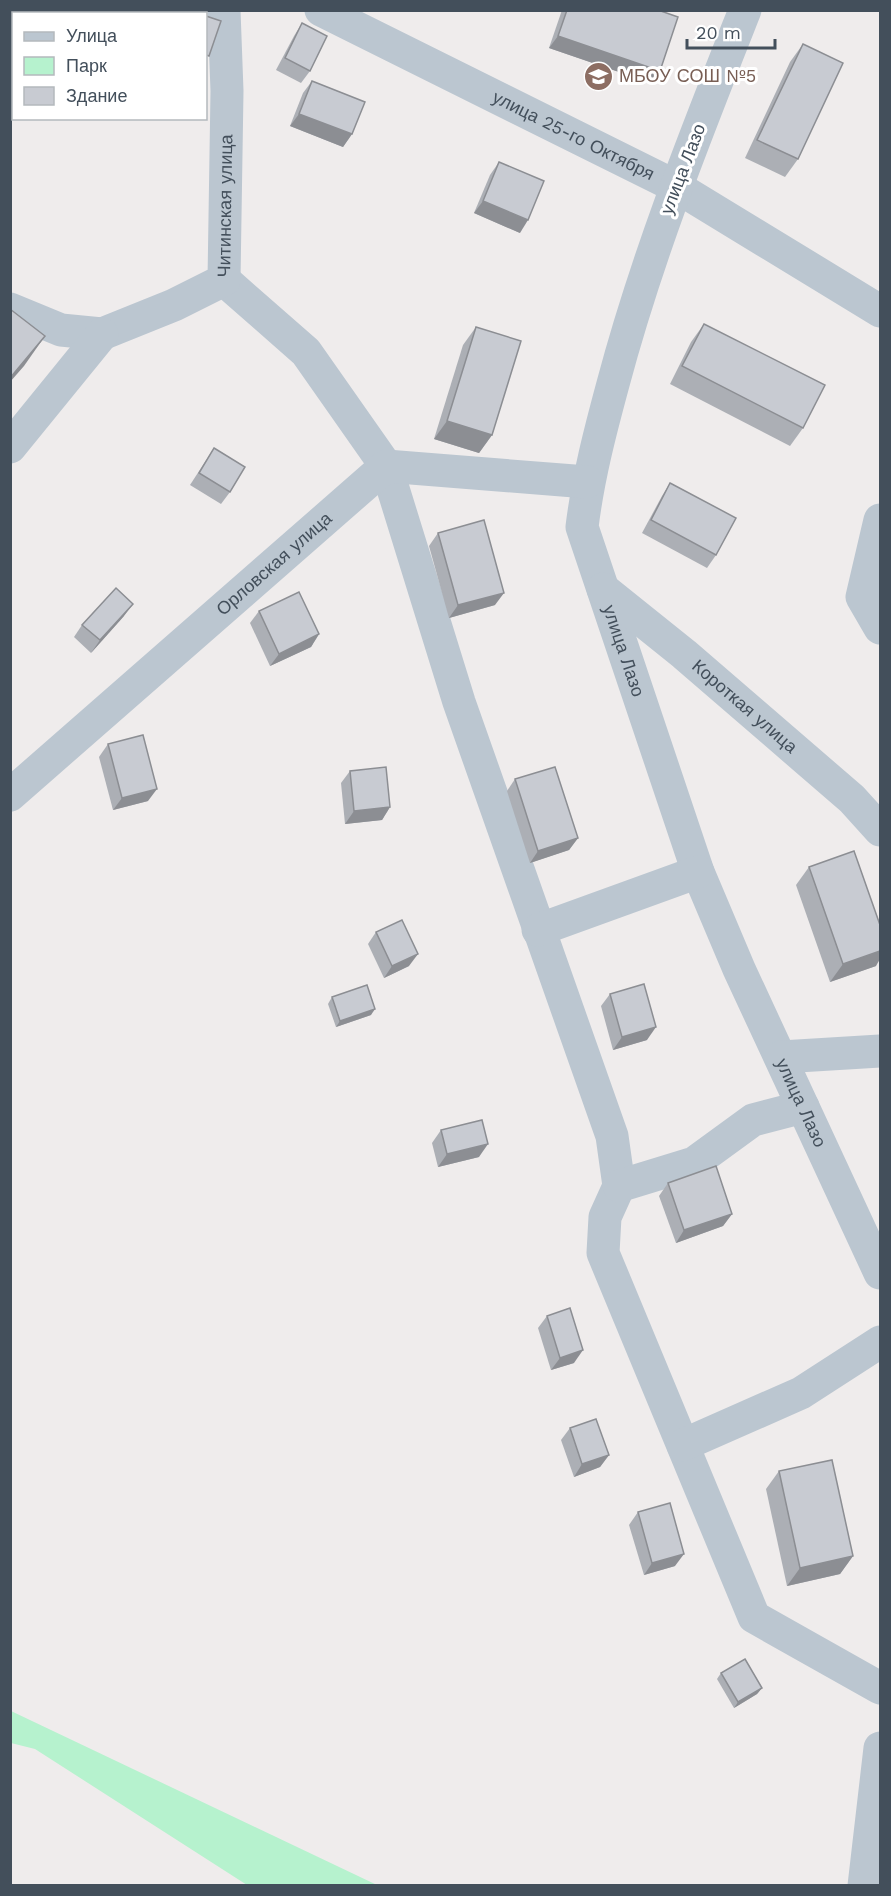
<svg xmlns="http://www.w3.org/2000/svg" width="891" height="1896" viewBox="0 0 891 1896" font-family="'Work Sans',sans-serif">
  <rect width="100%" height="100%" fill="#efecec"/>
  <polygon fill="#b6f2ce" points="11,1711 377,1885 247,1885 35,1749 11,1743"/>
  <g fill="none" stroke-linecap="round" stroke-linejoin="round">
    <g stroke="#bbc6d0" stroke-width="33">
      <path id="s1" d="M321 10 675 186 880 311"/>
      <path id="s2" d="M745 10C696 134 647 256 613 384 600 432 588 478 582 527L698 872 739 969 880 1273"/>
      <polyline points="224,280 306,352 386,466 459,702 612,1136 619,1186 605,1217 603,1253 754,1617 880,1688"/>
      <path id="s3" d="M10 309 61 330 102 334 174 305 224 280 227 91 224 10"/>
      <polyline points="10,447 102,334"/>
      <polyline points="880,520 862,597 880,628"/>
      <path id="s4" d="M603 589 684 654 852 799 880 830"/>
      <path id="s5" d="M10 795 386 466 587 482"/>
      <polyline points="538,930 698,872"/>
      <polyline points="781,1057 880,1051"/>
      <polyline points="619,1186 694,1163 753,1120 803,1107"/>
      <polyline points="683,1445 801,1393 880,1342"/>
      <polyline points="864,1886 880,1748"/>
    </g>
  </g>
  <g fill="#acafb5">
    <polygon points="45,10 171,10 170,14 44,14"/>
    <polygon points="562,10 658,10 660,71 651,83 549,48"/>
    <polygon points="302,23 310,71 301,83 276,70 294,36"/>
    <polygon points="803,44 798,159 785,177 745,158 790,62"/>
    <polygon points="312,81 352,134 343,147 290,126 303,93"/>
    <polygon points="499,162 520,233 474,213 490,175"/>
    <polygon points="704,324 803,428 790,446 670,384 691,342"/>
    <polygon points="476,327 492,435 479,453 434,439 463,345"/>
    <polygon points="214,448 230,492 221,504 190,485"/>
    <polygon points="670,483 716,555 707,568 642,533 662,496"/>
    <polygon points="438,533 495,605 449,618 429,546"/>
    <polygon points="259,611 319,634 311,647 270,666 250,623"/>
    <polygon points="124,616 91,653 74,637 82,625"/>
    <polygon points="108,744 148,801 113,810 99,757"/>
    <polygon points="350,771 390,807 382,820 345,824 341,783"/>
    <polygon points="515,779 578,838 569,850 530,863 507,791"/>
    <polygon points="809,867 876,966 830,982 796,885"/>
    <polygon points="376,932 409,966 384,978 368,944"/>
    <polygon points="610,994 647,1040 613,1050 601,1006"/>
    <polygon points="332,997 371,1015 336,1027 328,1004"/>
    <polygon points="441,1130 479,1157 438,1167 432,1143"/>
    <polygon points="668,1183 732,1214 723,1226 676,1243 659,1196"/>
    <polygon points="547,1316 574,1363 551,1370 538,1328"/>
    <polygon points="570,1428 609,1455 600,1467 574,1477 561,1440"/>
    <polygon points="779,1471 853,1556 840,1574 787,1586 766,1489"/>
    <polygon points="638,1512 675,1566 644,1575 629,1525"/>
    <polygon points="721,1673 762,1688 757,1694 734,1708 717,1679"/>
  </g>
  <g fill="#8c8e93">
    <polygon points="51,10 57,10 65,14 48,14"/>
    <polygon points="558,36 660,71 651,83 549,48"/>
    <polygon points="299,114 352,134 343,147 290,126"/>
    <polygon points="483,201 528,220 520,233 474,213"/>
    <polygon points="45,336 24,366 10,382 10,378"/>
    <polygon points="447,421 492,435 479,453 434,439"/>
    <polygon points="504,593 495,605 449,618 458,605"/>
    <polygon points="133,604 124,616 91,653 100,640"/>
    <polygon points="319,634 311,647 270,666 279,654"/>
    <polygon points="157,789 148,801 113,810 122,798"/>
    <polygon points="390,807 382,820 345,824 354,811"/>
    <polygon points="578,838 569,850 530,863 538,851"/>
    <polygon points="880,951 880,959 876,966 830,982 843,964"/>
    <polygon points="418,954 409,966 384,978 392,966"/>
    <polygon points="375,1009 371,1015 336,1027 340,1021"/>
    <polygon points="656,1027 647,1040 613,1050 622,1037"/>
    <polygon points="488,1144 479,1157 438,1167 447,1154"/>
    <polygon points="732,1214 723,1226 676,1243 684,1230"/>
    <polygon points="583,1350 574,1363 551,1370 560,1358"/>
    <polygon points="609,1455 600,1467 574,1477 582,1464"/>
    <polygon points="684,1554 675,1566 644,1575 652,1563"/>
    <polygon points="853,1556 840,1574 787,1586 800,1568"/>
    <polygon points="762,1688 757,1694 734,1708 738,1702"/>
  </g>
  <g fill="#c8cbd2" stroke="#8c8e93" stroke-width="1.5">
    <polygon points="57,10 171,10 170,14 65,14"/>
    <polygon points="183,10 189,10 198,14 182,14"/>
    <polygon points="567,10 658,10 678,17 660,71 558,36"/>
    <polygon points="206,16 221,21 209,56 206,55"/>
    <polygon points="302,23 327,36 310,71 285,58"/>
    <polygon points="803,44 843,63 798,159 757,140"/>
    <polygon points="312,81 365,102 352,134 299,114"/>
    <polygon points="499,162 544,181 528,220 483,201"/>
    <polygon points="10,309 45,336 10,378"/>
    <polygon points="704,324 825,385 803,428 682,366"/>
    <polygon points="476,327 521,341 492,435 447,421"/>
    <polygon points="214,448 245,467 230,492 199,473"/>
    <polygon points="670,483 736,518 716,555 651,520"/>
    <polygon points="484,520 504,593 458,605 438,533"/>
    <polygon points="116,588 133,604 100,640 82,625"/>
    <polygon points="299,592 319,634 279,654 259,611"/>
    <polygon points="143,735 157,789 122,798 108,744"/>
    <polygon points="386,767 390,807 354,811 350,771"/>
    <polygon points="555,767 578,838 538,851 515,779"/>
    <polygon points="854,851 880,925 880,951 843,964 809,867"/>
    <polygon points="402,920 418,954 392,966 376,932"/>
    <polygon points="644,984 656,1027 622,1037 610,994"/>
    <polygon points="367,985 375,1009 340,1021 332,997"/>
    <polygon points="482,1120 488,1144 447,1154 441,1130"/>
    <polygon points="716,1166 732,1214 684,1230 668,1183"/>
    <polygon points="570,1308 583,1350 560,1358 547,1316"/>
    <polygon points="596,1419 609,1455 582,1464 570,1428"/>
    <polygon points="832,1460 853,1556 800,1568 779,1471"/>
    <polygon points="670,1503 684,1554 652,1563 638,1512"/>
    <polygon points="745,1659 762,1688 738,1702 721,1673"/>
  </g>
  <defs>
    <symbol id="school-disc" viewBox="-11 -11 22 22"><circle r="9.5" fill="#8d6e63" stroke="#fff"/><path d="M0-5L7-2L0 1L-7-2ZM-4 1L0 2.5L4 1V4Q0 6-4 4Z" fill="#fff"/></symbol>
  </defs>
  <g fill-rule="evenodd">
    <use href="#school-disc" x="582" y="60" width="33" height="33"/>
  </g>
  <g text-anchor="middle" stroke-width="6" stroke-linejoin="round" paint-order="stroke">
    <g font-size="18" fill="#785e54" stroke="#fff" text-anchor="start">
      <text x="619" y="82">МБОУ СОШ №5</text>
    </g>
    <g font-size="18" fill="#434f5b" stroke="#fff">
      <text dy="6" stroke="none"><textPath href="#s1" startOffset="282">улица 25-го Октября</textPath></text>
      <text transform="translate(683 169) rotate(-69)" y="6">улица Лазо</text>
      <text dy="6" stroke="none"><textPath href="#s3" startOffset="304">Читинская улица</textPath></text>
      <text dy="6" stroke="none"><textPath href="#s5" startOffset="351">Орловская улица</textPath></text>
      <text dy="6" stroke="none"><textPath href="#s2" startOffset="674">улица Лазо</textPath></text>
      <text dy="6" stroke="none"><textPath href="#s4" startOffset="184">Короткая улица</textPath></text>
      <text dy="6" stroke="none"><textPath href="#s2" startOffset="1160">улица Лазо</textPath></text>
    </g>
  </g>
  <rect width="891" height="1896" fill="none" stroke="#434f5b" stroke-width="24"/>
  <rect x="12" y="12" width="195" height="108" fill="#ffffff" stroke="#b4b9bd" stroke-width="1.5"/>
  <rect x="24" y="32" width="30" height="9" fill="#bbc6d0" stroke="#b4b9bd" stroke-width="1.5"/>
  <text x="66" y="42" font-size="18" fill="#434f5b">Улица</text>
  <rect x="24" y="57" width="30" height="18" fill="#b6f2ce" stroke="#b4b9bd" stroke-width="1.5"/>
  <text x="66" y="72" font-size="18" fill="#434f5b">Парк</text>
  <rect x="24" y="87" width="30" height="18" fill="#c8cbd2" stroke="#b4b9bd" stroke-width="1.5"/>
  <text x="66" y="102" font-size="18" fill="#434f5b">Здание</text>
  <path d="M687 39v9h88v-9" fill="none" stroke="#434f5b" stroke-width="3"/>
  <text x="696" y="39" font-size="18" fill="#434f5b" stroke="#ffffff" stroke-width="4.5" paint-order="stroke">20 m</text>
</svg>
